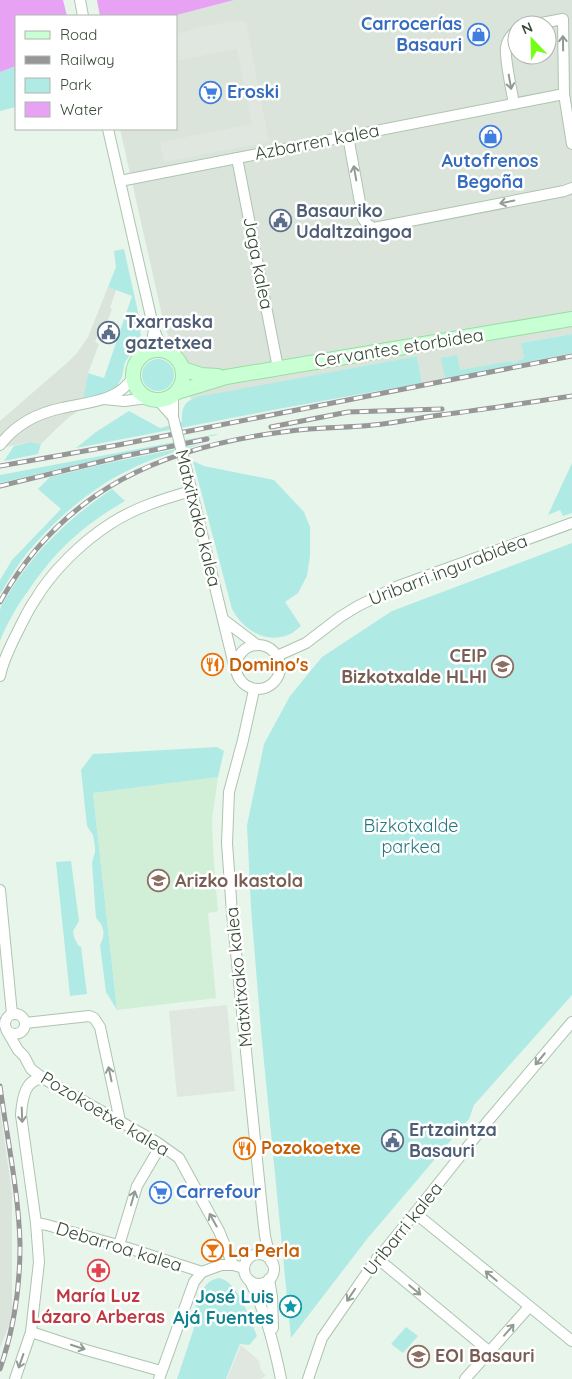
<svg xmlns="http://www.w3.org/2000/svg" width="572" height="1379" viewBox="0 0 572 1379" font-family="Quicksand,sans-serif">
  <rect width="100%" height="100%" fill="#e8f5ea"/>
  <g fill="#dae4da" fill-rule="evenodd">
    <path d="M234 0H572V334L521 343 524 358 513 363 511 361 460 371 442 358 445 379 422 383 417 356 191 399 164 324 120 129H176V16H173ZM517 25H547V55H517Z"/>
    <polygon points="108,287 116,290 110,308 112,309 107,322 103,321 95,342 99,344 88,373 81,409 68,418 56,429 41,444 30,442 0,448 0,421 68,362 77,353 88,337"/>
    <polygon points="0,1109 12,1193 12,1317 0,1348"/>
  </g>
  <polygon fill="#d1eed6" points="218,777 212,819 213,850 218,911 208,913 216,998 117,1010 93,793"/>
  <g fill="#afebe4">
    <polygon points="16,66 16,107 0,111 0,72"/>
    <polygon points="124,249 138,312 141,338 139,343 125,362 122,377 117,386 81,409 88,373 104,378 132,296 108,287 116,267 114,251"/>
    <polygon points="572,334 572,353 445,379 441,358 457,355 460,370 511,361 513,363 524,358 521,343"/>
    <path d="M417 356 422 383 278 409 76 448 96 432 129 411 160 428 182 422C181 409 184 401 197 397Z"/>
    <circle cx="158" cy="375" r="16"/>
    <path d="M217 434V435C144 449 72 466 0 483V475Z"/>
    <polygon points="30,442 41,444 38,454 4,461 14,446"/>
    <path d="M201 444C177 452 151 458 129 470 90 488 46 527 21 561 13 572 7 583 0 594V580L12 560 61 509 38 489 50 477 113 462Z"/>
    <path d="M193 461 204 466 274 480 304 512 310 527V556L307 576 298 593 285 602 301 626C297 629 293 633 288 635 264 644 243 629 232 609Z"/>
    <polygon points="572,463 572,513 563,516 560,510 548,515"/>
    <path d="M112 489 125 501C82 526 56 550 28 591 17 606 7 623 0 641 0 631 0 620 0 610 1 603 8 596 11 590 37 548 72 516 112 489Z"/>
    <polygon points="572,543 572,995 474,1105 469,1119 367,1239 291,1338 261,1031 251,908 247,825 264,744 290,696 322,657 392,611"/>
    <path d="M217 747 224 751 218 777 93 793 117 1010 106 992 100 945C106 934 104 926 96 918L92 863 95 852V847L93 835 87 826 81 770 93 754Z"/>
    <polygon points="71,861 79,921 73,931 74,937 78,945 81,947 87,994 70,996 56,862"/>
    <path d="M219 1278C238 1281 250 1320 257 1336L249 1345 240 1344 226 1379H177L193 1331 195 1323 192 1318C198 1303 200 1281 219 1278Z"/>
    <polygon points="406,1327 418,1336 403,1353 391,1344"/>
  </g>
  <g fill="#e0e6e0">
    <polygon points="233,21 246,22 269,142 164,162 160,142 252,124 237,49 176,61 176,34 205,26"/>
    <polygon points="227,1005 235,1091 177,1097 169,1011"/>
    <polygon points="241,1345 259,1361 261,1370 266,1376 261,1379 227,1379"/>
  </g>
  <polygon fill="#e7a2f4" points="0,0 234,0 173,16 16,16 16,66 0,72"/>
  <polygon fill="#e8f5ea" points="63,0 97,0 100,16 67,16"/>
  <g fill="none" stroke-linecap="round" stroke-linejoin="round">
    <defs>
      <g id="street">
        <polyline points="80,0 83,16"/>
        <polyline points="564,94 572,144"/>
        <path d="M514 104C512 92 504 56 506 47 507 40 511 35 517 30"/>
        <polyline points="108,129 154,330 158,339 167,351"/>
        <polyline points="348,136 363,219 367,224 374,228 564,191 572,188"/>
        <polyline points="237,158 278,368"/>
        <polyline points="120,181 564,94 563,19 531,25"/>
        <polyline points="147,353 152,341 154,330"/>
        <polyline points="173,395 173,417"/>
        <polyline points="104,399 124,401 148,398"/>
        <polyline points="158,400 173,417"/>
        <path d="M0 445C15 425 38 413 62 408 87 402 118 402 133 377"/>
        <polyline points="187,472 235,669"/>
        <polyline points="224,620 257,645"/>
        <circle cx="258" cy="667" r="22"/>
        <polyline points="277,656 306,643 340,617 358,606 396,587 572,523"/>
        <path d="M0 676C3 659 14 639 22 623 26 615 30 607 35 600 52 571 82 542 110 524 134 508 163 499 191 491"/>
        <polyline points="254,690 243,740 229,792 227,843 232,913 262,1209 265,1236 271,1262"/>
        <polyline points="0,890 12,1014"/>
        <circle cx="15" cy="1024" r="10"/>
        <polyline points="25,1023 89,1016 94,1018 100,1027 120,1121"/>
        <polyline points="7,1031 18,1050 24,1056 31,1069 44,1079 155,1141 179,1158 219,1231 233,1265"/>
        <polyline points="415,1213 572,1341"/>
        <polyline points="36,1223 47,1225 128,1248 202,1272"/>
        <polyline points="119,1245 137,1186 161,1145"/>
        <circle cx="259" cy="1269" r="15"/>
        <polyline points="377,1258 490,1352"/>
        <polyline points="269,1279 272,1297 273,1328"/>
        <path d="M250 1281C266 1313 274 1345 281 1379"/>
        <polyline points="31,1332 86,1350 161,1371"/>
        <path d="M15 1379 31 1332 39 1262 36 1223 21 1115C22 1100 25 1077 44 1079"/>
        <polyline points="159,1379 194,1282 202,1272 221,1265 233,1265 244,1268"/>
        <polyline points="308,1379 322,1338 371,1267 415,1213 488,1121 572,1022"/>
        <polyline points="465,1379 529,1307"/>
      </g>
      <g id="secondary">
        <circle cx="158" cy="375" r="25"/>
        <polyline points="183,369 201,375 218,376"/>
        <polyline points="177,392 226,377 572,319"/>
      </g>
    </defs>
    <use href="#street" stroke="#adc4b0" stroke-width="12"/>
    <use href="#secondary" stroke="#9adda5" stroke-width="16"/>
    <use href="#street" stroke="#fff" stroke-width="10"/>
    <use href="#secondary" stroke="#c8ffd3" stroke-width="14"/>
    <defs>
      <g id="rail">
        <polyline points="271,427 348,412 442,409"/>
        <polyline points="0,466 118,445 572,356"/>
        <polyline points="0,486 120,457 207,439"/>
        <path d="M0 602C64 488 165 446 290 431 318 427 346 428 373 425 394 423 413 419 433 416 480 410 526 403 572 396"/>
        <path d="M0 1086C7 1138 19 1194 20 1245 20 1288 14 1329 0 1369"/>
      </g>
    </defs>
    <use href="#rail" stroke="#979797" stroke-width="5"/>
    <use href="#rail" stroke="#fff" stroke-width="3" stroke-dasharray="9" stroke-linecap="butt"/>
    <defs>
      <polyline id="street-bridge" points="173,417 187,472"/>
    </defs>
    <use href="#street-bridge" stroke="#adc4b0" stroke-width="12" stroke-linecap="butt"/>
    <use href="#street-bridge" stroke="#fff" stroke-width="10"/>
  </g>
  <defs><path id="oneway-shaft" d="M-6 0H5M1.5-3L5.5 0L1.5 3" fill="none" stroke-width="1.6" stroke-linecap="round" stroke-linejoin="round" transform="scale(1.25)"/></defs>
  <g stroke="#909b91">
    <use href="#oneway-shaft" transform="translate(563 43) rotate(-91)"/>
    <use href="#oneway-shaft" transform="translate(510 82) rotate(80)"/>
    <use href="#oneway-shaft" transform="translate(355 173) rotate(-100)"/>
    <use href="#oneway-shaft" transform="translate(507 202) rotate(169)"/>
    <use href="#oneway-shaft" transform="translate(540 1059) rotate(130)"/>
    <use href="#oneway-shaft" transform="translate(110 1074) rotate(-102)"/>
    <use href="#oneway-shaft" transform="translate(22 1115) rotate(88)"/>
    <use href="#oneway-shaft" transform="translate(133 1198) rotate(-74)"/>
    <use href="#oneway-shaft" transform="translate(213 1220) rotate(-119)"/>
    <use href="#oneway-shaft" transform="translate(491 1276) rotate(-140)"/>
    <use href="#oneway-shaft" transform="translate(415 1290) rotate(40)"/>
    <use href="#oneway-shaft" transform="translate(351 1295) rotate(124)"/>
    <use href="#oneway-shaft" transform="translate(509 1330) rotate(-49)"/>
    <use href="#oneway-shaft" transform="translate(78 1347) rotate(18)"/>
    <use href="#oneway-shaft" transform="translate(21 1361) rotate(109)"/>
  </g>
  <defs>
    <symbol id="shop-ring" viewBox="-11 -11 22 22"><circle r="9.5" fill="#fff" stroke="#3f7fe0" stroke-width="1.5"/><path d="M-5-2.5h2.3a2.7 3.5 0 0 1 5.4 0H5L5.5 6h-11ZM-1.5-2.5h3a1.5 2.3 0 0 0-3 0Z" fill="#3f7fe0"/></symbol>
    <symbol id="supermarket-ring" viewBox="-11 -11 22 22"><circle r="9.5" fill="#fff" stroke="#3f7fe0" stroke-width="1.5"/><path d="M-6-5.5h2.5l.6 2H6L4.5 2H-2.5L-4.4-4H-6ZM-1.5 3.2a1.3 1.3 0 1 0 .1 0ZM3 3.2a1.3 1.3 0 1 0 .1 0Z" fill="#3f7fe0"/></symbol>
    <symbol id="civic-ring" viewBox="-11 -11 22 22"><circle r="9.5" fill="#fff" stroke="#5c6f8a" stroke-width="1.5"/><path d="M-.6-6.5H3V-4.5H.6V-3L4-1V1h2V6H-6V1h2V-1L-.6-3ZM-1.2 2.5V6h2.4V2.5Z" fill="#5c6f8a"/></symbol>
    <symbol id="restaurant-ring" viewBox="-11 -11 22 22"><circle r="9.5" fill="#fff" stroke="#e8710a" stroke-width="1.5"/><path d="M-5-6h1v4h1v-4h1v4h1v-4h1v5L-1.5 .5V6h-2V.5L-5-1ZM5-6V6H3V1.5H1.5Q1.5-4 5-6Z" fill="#e8710a"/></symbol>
    <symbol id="school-ring" viewBox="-11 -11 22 22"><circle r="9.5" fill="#fff" stroke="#8d6e63" stroke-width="1.5"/><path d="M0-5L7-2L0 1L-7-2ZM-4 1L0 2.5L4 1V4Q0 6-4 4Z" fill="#8d6e63"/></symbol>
    <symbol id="bar-ring" viewBox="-11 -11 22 22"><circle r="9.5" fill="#fff" stroke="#e8710a" stroke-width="1.5"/><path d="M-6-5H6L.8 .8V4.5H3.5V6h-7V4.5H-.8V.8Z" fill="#e8710a"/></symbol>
    <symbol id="pharmacy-ring" viewBox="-11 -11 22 22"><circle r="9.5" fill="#fff" stroke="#e0444e" stroke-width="1.5"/><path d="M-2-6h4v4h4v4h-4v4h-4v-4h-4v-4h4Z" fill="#e0444e"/></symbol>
    <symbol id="sight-ring" viewBox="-11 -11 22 22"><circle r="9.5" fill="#fff" stroke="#0f9aa8" stroke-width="1.5"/><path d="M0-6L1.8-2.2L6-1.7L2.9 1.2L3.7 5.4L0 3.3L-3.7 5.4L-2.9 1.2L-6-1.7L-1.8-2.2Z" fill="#0f9aa8"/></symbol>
  </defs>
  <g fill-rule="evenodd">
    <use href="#shop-ring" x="466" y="22" width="25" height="25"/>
    <use href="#supermarket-ring" x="198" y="80" width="25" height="25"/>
    <use href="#shop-ring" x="478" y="124" width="25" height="25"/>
    <use href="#civic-ring" x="268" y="208" width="25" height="25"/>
    <use href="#civic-ring" x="96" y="320" width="25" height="25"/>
    <use href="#restaurant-ring" x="200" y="652" width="25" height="25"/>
    <use href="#school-ring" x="490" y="654" width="25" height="25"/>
    <use href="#school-ring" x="146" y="868" width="25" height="25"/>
    <use href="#civic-ring" x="380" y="1128" width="25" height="25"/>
    <use href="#restaurant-ring" x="232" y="1136" width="25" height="25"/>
    <use href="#supermarket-ring" x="148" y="1180" width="25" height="25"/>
    <use href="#bar-ring" x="200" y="1238" width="25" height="25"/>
    <use href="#pharmacy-ring" x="86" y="1258" width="25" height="25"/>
    <use href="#sight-ring" x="278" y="1294" width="25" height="25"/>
    <use href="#school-ring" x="406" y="1344" width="25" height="25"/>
  </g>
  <g text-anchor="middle" stroke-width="5" stroke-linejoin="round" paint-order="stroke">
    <g font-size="18" font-weight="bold" fill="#366cbe" stroke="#fff" text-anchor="start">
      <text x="462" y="30" text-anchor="end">Carrocerías<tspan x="462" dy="21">Basauri</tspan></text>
      <text x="227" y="98">Eroski</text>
      <text x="490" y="167" text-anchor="middle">Autofrenos<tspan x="490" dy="21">Begoña</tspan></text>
      <text x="176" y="1198">Carrefour</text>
    </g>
    <g font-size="18" fill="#364937" stroke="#fff">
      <text transform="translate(317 142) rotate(-11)" y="6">Azbarren kalea</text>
      <text transform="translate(258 263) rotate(79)" y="6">Jaga kalea</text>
      <text transform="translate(399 348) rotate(-9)" y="6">Cervantes etorbidea</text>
      <text transform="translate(198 518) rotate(76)" y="6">Matxitxako kalea</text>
      <text transform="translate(448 570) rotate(-21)" y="6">Uribarri ingurabidea</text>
      <text transform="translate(239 977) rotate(-96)" y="6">Matxitxako kalea</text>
      <text transform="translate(105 1114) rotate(31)" y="6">Pozokoetxe kalea</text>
      <text transform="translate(403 1229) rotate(-51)" y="6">Uribarri kalea</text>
      <text transform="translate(119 1247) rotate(17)" y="6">Debarroa kalea</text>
    </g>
    <g font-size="18" font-weight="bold" fill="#4e5e75" stroke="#fff" text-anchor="start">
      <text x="296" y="217">Basauriko<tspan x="296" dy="21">Udaltzaingoa</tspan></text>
      <text x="125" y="328">Txarraska<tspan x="125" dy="21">gaztetxea</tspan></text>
      <text x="409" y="1136">Ertzaintza<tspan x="409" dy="21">Basauri</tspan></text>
    </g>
    <g font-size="18" font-weight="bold" fill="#785e54" stroke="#fff" text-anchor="start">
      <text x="487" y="662" text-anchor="end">CEIP<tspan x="487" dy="21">Bizkotxalde HLHI</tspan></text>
      <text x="175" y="887">Arizko Ikastola</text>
      <text x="435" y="1362">EOI Basauri</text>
    </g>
    <g font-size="18" font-weight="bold" fill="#c56008" stroke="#fff" text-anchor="start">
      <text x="229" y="671">Domino's</text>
      <text x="261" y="1154">Pozokoetxe</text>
      <text x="228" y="1257">La Perla</text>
    </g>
    <g font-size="18" fill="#26787e" stroke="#fff">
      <text x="411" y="832">Bizkotxalde<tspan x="411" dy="21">parkea</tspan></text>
    </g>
    <g font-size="18" font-weight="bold" fill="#be3a42" stroke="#fff">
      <text x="98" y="1302">María Luz<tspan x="98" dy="21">Lázaro Arberas</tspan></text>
    </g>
    <g font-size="18" font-weight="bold" fill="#0d838f" stroke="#fff" text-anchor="end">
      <text x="274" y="1303">José Luis<tspan x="274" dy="21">Ajá Fuentes</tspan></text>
    </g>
  </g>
  <rect x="15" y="15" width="162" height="115" fill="#ffffff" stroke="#afb6af"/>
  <rect x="25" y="31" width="25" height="8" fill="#c8ffd3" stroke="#afb6af"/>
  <text x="60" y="40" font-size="15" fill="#364937">Road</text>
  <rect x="25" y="56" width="25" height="8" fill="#979797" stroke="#afb6af"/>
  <text x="60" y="65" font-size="15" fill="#364937">Railway</text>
  <rect x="25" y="78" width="25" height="15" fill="#afebe4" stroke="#afb6af"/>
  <text x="60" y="90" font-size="15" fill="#364937">Park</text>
  <rect x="25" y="102" width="25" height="15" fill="#e7a2f4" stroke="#afb6af"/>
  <text x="60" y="115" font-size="15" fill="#364937">Water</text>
  <g transform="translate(532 40) rotate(337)"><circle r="24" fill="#ffffff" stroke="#afb6af"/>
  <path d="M0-4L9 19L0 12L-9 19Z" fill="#75ff15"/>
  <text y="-8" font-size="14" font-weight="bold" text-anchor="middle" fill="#364937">N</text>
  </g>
</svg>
